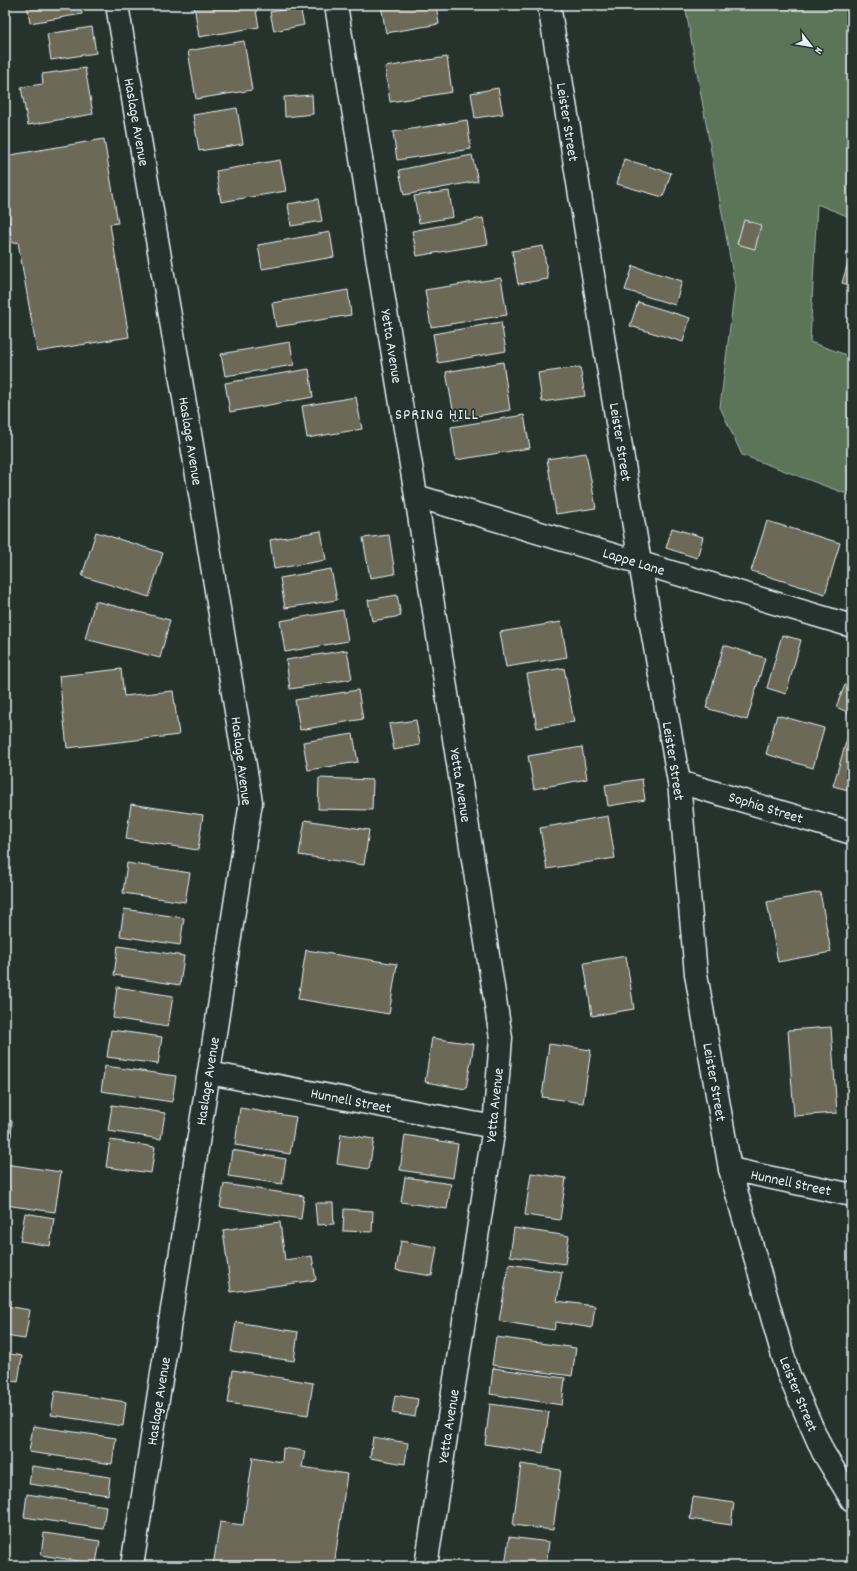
<svg xmlns="http://www.w3.org/2000/svg" width="857" height="1571" viewBox="0 0 857 1571" font-family="Dekko,sans-serif">
  <rect width="100%" height="100%" fill="#26332d"/>
  <filter id="ink" filterUnits="userSpaceOnUse"><feTurbulence type="fractalNoise" baseFrequency=".025" numOctaves="2"/><feDisplacementMap in="SourceGraphic" scale="8" xChannelSelector="R" yChannelSelector="G"/><feConvolveMatrix kernelMatrix="1 2 1 2 8 2 1 2 1" color-interpolation-filters="sRGB"/></filter>
  <g filter="url(#ink)">
    <polygon fill="#5c7459" stroke="#a2b2a8" points="685,5 852,5 852,218 817,204 810,342 852,357 852,496 742,455 720,407 735,286"/>
    <g fill="#6c6b56" stroke="#e8f1f8">
      <polygon points="27,5 81,5 82,14 30,23"/>
      <polygon points="194,5 255,5 259,27 199,37"/>
      <polygon points="381,5 436,5 439,24 386,33"/>
      <polygon points="300,7 304,25 274,31 270,12"/>
      <polygon points="92,27 96,53 51,60 47,34"/>
      <polygon points="244,41 252,90 196,99 188,51"/>
      <polygon points="447,57 452,92 390,102 385,67"/>
      <polygon points="85,68 93,114 28,125 21,87 43,84 42,74"/>
      <polygon points="498,88 503,114 475,118 471,93"/>
      <polygon points="312,95 313,114 285,117 284,97"/>
      <polygon points="237,108 243,144 199,151 193,115"/>
      <polygon points="467,120 471,149 397,160 393,132"/>
      <polygon points="104,139 118,223 110,224 129,337 37,352 18,242 12,243 8,215 5,215 5,156"/>
      <polygon points="472,155 478,181 404,195 399,170"/>
      <polygon points="624,159 671,173 663,197 617,184"/>
      <polygon points="280,160 286,191 221,202 216,171"/>
      <polygon points="449,191 453,217 419,223 414,196"/>
      <polygon points="318,199 322,221 291,226 288,204"/>
      <polygon points="483,218 488,244 417,256 412,231"/>
      <polygon points="744,220 761,225 755,249 737,244"/>
      <polygon points="330,232 334,257 262,269 258,245"/>
      <polygon points="543,246 548,279 518,284 512,251"/>
      <polygon points="851,253 852,253 852,286 842,283"/>
      <polygon points="633,266 682,281 675,305 625,290"/>
      <polygon points="501,278 507,315 431,327 425,290"/>
      <polygon points="348,290 351,315 276,327 272,303"/>
      <polygon points="638,302 690,318 683,342 630,326"/>
      <polygon points="852,313 852,332 847,331"/>
      <polygon points="501,322 506,351 438,363 433,334"/>
      <polygon points="290,342 294,365 225,376 221,354"/>
      <polygon points="503,362 510,410 455,420 446,372"/>
      <polygon points="580,367 585,396 542,402 538,373"/>
      <polygon points="309,369 313,397 230,412 225,383"/>
      <polygon points="356,397 362,429 307,438 302,406"/>
      <polygon points="524,415 530,448 456,460 451,427"/>
      <polygon points="586,453 596,508 556,514 547,459"/>
      <polygon points="767,521 840,543 825,594 751,571"/>
      <polygon points="672,528 703,537 697,558 666,548"/>
      <polygon points="321,531 326,560 274,569 270,540"/>
      <polygon points="96,532 163,553 149,597 82,576"/>
      <polygon points="389,535 395,574 370,578 363,538"/>
      <polygon points="331,569 337,600 285,608 280,578"/>
      <polygon points="397,595 401,616 372,621 368,600"/>
      <polygon points="95,601 170,620 160,658 85,639"/>
      <polygon points="343,610 348,641 285,652 280,621"/>
      <polygon points="561,622 567,657 506,667 500,632"/>
      <polygon points="782,635 801,640 786,694 767,688"/>
      <polygon points="724,645 765,658 747,720 706,708"/>
      <polygon points="347,650 352,679 290,689 286,660"/>
      <polygon points="564,668 574,722 537,728 527,674"/>
      <polygon points="121,669 124,696 173,691 179,735 67,748 59,676"/>
      <polygon points="845,685 852,688 852,714 836,707"/>
      <polygon points="358,690 363,719 300,730 295,700"/>
      <polygon points="777,715 824,728 813,768 766,754"/>
      <polygon points="416,720 420,745 394,750 389,724"/>
      <polygon points="849,732 852,733 852,791 833,786"/>
      <polygon points="353,734 358,762 308,770 303,742"/>
      <polygon points="582,747 587,779 534,789 528,756"/>
      <polygon points="319,778 373,780 372,810 318,809"/>
      <polygon points="642,779 645,800 608,806 605,785"/>
      <polygon points="131,804 203,815 198,850 126,839"/>
      <polygon points="608,816 615,858 547,869 540,828"/>
      <polygon points="305,820 369,830 364,865 299,855"/>
      <polygon points="127,863 190,873 185,902 123,893"/>
      <polygon points="820,892 831,952 778,962 767,902"/>
      <polygon points="124,909 184,918 180,945 120,936"/>
      <polygon points="118,946 184,956 180,985 114,975"/>
      <polygon points="306,950 397,964 389,1014 298,999"/>
      <polygon points="626,956 634,1009 592,1016 584,963"/>
      <polygon points="117,987 173,996 168,1027 113,1018"/>
      <polygon points="831,1027 837,1113 794,1116 788,1030"/>
      <polygon points="111,1030 162,1037 158,1064 107,1057"/>
      <polygon points="432,1038 474,1044 466,1089 425,1082"/>
      <polygon points="549,1044 591,1050 583,1103 542,1097"/>
      <polygon points="105,1066 176,1076 172,1102 101,1091"/>
      <polygon points="112,1105 165,1113 161,1139 108,1131"/>
      <polygon points="240,1108 296,1117 290,1154 235,1145"/>
      <polygon points="5,1120 12,1121 11,1137 5,1137"/>
      <polygon points="341,1134 374,1139 369,1169 337,1164"/>
      <polygon points="405,1135 458,1144 453,1178 400,1170"/>
      <polygon points="110,1140 155,1147 151,1173 106,1167"/>
      <polygon points="232,1150 286,1159 282,1184 228,1176"/>
      <polygon points="5,1164 61,1172 55,1212 5,1205"/>
      <polygon points="531,1173 566,1178 560,1220 525,1215"/>
      <polygon points="405,1177 451,1184 447,1209 401,1202"/>
      <polygon points="224,1184 304,1196 301,1219 220,1207"/>
      <polygon points="315,1203 333,1203 334,1224 317,1225"/>
      <polygon points="344,1209 373,1211 372,1232 343,1231"/>
      <polygon points="25,1213 54,1218 50,1246 20,1241"/>
      <polygon points="280,1222 285,1260 312,1256 316,1280 231,1292 223,1230"/>
      <polygon points="514,1228 569,1236 565,1264 510,1256"/>
      <polygon points="401,1241 437,1247 432,1276 396,1270"/>
      <polygon points="509,1264 562,1272 557,1301 595,1306 592,1328 556,1322 554,1330 499,1321"/>
      <polygon points="5,1306 30,1310 25,1339 5,1336"/>
      <polygon points="236,1322 298,1332 294,1361 231,1352"/>
      <polygon points="496,1337 576,1348 572,1376 492,1365"/>
      <polygon points="5,1353 22,1356 18,1382 5,1380"/>
      <polygon points="493,1368 565,1378 562,1405 490,1394"/>
      <polygon points="233,1370 313,1383 308,1415 228,1403"/>
      <polygon points="55,1391 126,1402 123,1426 51,1415"/>
      <polygon points="395,1395 418,1399 415,1417 392,1413"/>
      <polygon points="490,1404 549,1412 543,1453 485,1444"/>
      <polygon points="33,1426 116,1438 112,1464 29,1452"/>
      <polygon points="373,1437 408,1443 405,1464 370,1458"/>
      <polygon points="283,1448 305,1451 302,1467 347,1474 334,1566 213,1566 220,1522 243,1525 253,1457 282,1462"/>
      <polygon points="521,1464 561,1470 553,1530 513,1525"/>
      <polygon points="32,1466 110,1477 108,1495 29,1484"/>
      <polygon points="27,1494 106,1506 103,1529 24,1517"/>
      <polygon points="693,1497 734,1503 731,1525 690,1519"/>
      <polygon points="44,1533 100,1541 96,1564 41,1555"/>
      <polygon points="509,1537 549,1542 546,1566 505,1566"/>
    </g>
    <g fill="none" stroke-linecap="round" stroke-linejoin="round">
      <defs>
        <g id="minor">
          <polyline points="117,5 190,433 251,802 132,1566"/>
          <polyline points="336,5 416,496 501,1038 494,1127 426,1566"/>
          <polyline points="549,5 640,563 679,782 696,974 730,1169 788,1373 823,1452 852,1500"/>
          <polyline points="416,496 852,626"/>
          <polyline points="679,782 852,833"/>
          <polyline points="209,1073 494,1127"/>
          <polyline points="730,1169 852,1195"/>
        </g>
      </defs>
      <use href="#minor" stroke="#e8f1f8" stroke-width="25"/>
      <use href="#minor" stroke="#26332d" stroke-width="22"/>
    </g>
  </g>
  <g text-anchor="middle" stroke-width="3.5" stroke-linejoin="round" paint-order="stroke">
    <g font-size="15" fill="#e8f1f8" stroke="#26332d">
      <text transform="translate(137 122) rotate(80)" y="5">Haslage Avenue</text>
      <text transform="translate(568 122) rotate(81)" y="5">Leister Street</text>
      <text transform="translate(392 346) rotate(81)" y="5">Yetta Avenue</text>
      <text transform="translate(191 441) rotate(81)" y="5">Haslage Avenue</text>
      <text transform="translate(621 442) rotate(81)" y="5">Leister Street</text>
      <text transform="translate(634 561) rotate(17)" y="5">Lappe Lane</text>
      <text transform="translate(242 761) rotate(83)" y="5">Haslage Avenue</text>
      <text transform="translate(674 761) rotate(81)" y="5">Leister Street</text>
      <text transform="translate(461 785) rotate(81)" y="5">Yetta Avenue</text>
      <text transform="translate(766 807) rotate(17)" y="5">Sophia Street</text>
      <text transform="translate(207 1081) rotate(-81)" y="5">Haslage Avenue</text>
      <text transform="translate(715 1082) rotate(80)" y="5">Leister Street</text>
      <text transform="translate(351 1100) rotate(11)" y="5">Hunnell Street</text>
      <text transform="translate(494 1105) rotate(-84)" y="5">Yetta Avenue</text>
      <text transform="translate(791 1182) rotate(12)" y="5">Hunnell Street</text>
      <text transform="translate(799 1394) rotate(68)" y="5">Leister Street</text>
      <text transform="translate(158 1401) rotate(-81)" y="5">Haslage Avenue</text>
      <text transform="translate(448 1426) rotate(-81)" y="5">Yetta Avenue</text>
    </g>
    <g font-size="16" letter-spacing="1" fill="#e8f1f8" stroke="#26332d">
      <text x="437" y="419">SPRING HILL</text>
    </g>
  </g>
  <rect width="857" height="1571" fill="none" stroke="#26332d" stroke-width="20"/>
  <rect x="10" y="10" width="837" height="1551" fill="none" stroke="#e8f1f8" stroke-width="1.5" filter="url(#ink)"/>
  <g transform="translate(811 46) rotate(121)" stroke="#26332d" stroke-width="3" paint-order="stroke">
  <path d="M0-3L7 15L0 10L-7 15Z" fill="#e8f1f8"/>
  <text y="-6" font-size="11" font-weight="bold" text-anchor="middle" fill="#e8f1f8">N</text>
  </g>
</svg>
